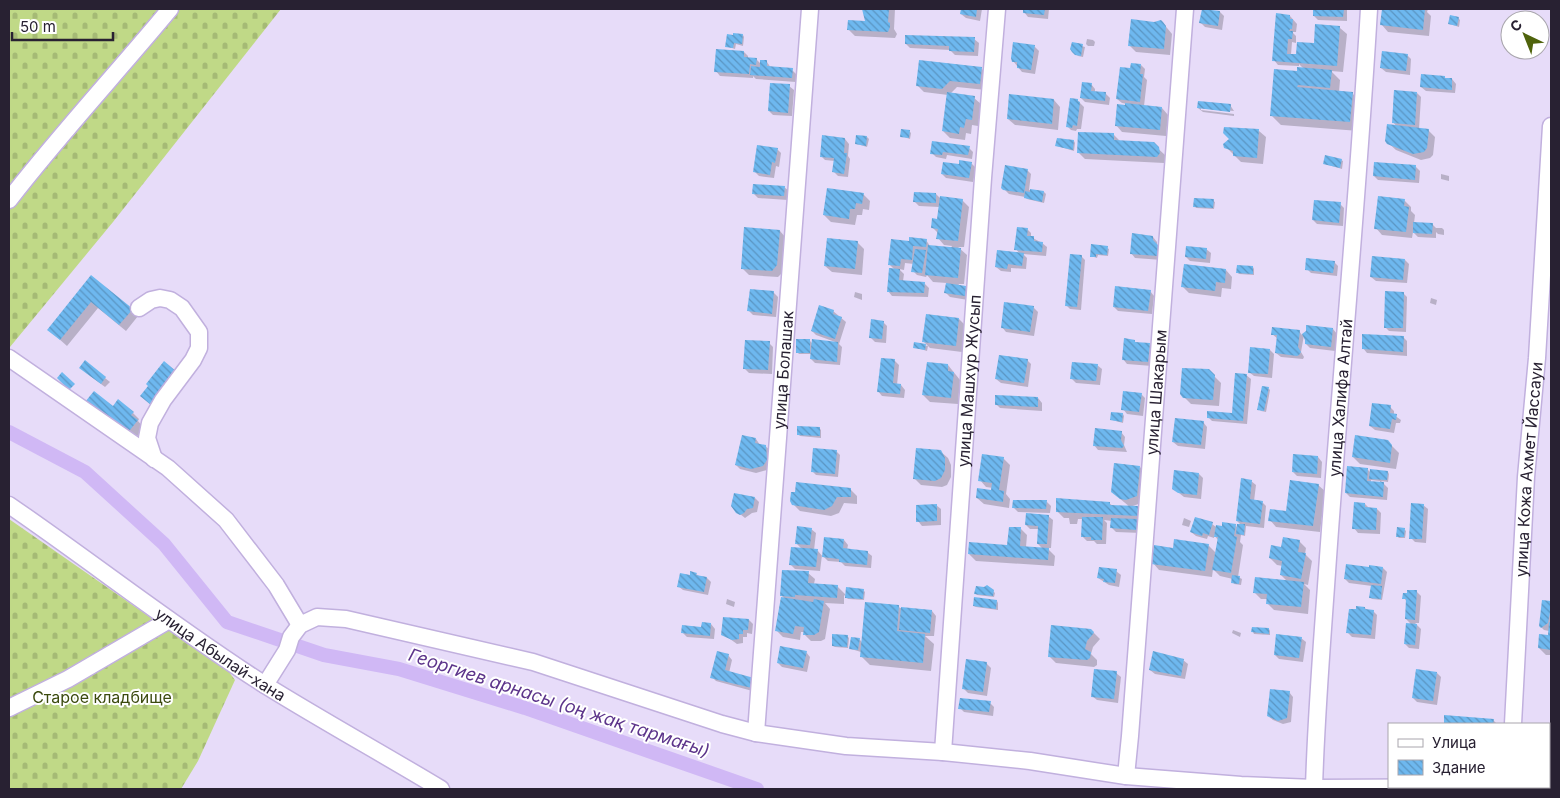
<svg xmlns="http://www.w3.org/2000/svg" width="1560" height="798" viewBox="0 0 1560 798" font-family="Inter,sans-serif">
  <defs>
    <pattern id="cemetery-stones" width="16" height="16" patternUnits="userSpaceOnUse" patternTransform="scale(1.25)"><rect width="16" height="16" fill="#c0d987"/><path d="M2 7V4a2 2 0 0 1 4 0v3zM10 15v-3a2 2 0 0 1 4 0v3z" fill="#a5ba75"/></pattern>
    <pattern id="building-back-hatch" width="6" height="6" patternUnits="userSpaceOnUse" patternTransform="scale(1.25)"><rect width="6" height="6" fill="#6eb8ef"/><path d="M-1 5l2 2M0 0l6 6M5-1l2 2" fill="none" stroke="#5a95c2"/></pattern>
  </defs>
  <rect width="100%" height="100%" fill="#e7dcf9"/>
  <g fill="url(#cemetery-stones)">
    <polygon points="9,9 281,9 113,222 10,347"/>
    <polygon points="9,519 229,672 235,680 198,761 181,789 9,789"/>
  </g>
  <g fill="#0003" fill-rule="evenodd">
    <polygon points="863,9 895,9 894,29 897,34 895,38 855,36 848,29 866,22"/>
    <polygon points="962,9 982,9 980,21 966,18 961,14"/>
    <polygon points="1024,9 1049,9 1048,19 1028,17 1024,12"/>
    <polygon points="1203,9 1220,12 1224,16 1222,30 1205,27 1201,23"/>
    <polygon points="1314,9 1347,9 1347,21 1318,20 1314,16"/>
    <polygon points="1384,9 1428,9 1427,12 1431,16 1429,36 1388,32 1382,25"/>
    <polygon points="1290,16 1297,24 1296,32 1292,32 1296,36 1296,43 1292,42 1291,55 1295,56 1340,28 1347,34 1343,72 1331,71 1340,80 1339,92 1352,93 1361,102 1359,131 1281,125 1272,116 1298,72 1304,69 1299,64 1299,66 1278,65 1274,60"/>
    <polygon points="1458,18 1460,20 1459,27 1450,24"/>
    <polygon points="1163,23 1172,34 1170,55 1136,52 1129,45"/>
    <polygon points="743,35 744,37 743,46 736,44 735,49 726,46"/>
    <polygon points="974,39 979,43 978,56 955,55 950,50 910,48 906,44"/>
    <polygon points="1087,39 1093,40 1095,42 1094,46 1088,46 1086,44"/>
    <polygon points="1073,44 1085,47 1083,57 1078,56 1073,51"/>
    <polygon points="1034,46 1039,51 1035,74 1022,72 1013,61"/>
    <polygon points="744,52 748,56 748,59 756,59 761,64 767,62 771,68 792,70 796,74 796,82 756,79 753,76 753,78 720,76 716,71"/>
    <polygon points="1407,55 1411,59 1410,75 1386,72 1381,68"/>
    <polygon points="1141,65 1145,69 1144,77 1147,80 1144,106 1162,108 1168,115 1166,136 1122,132 1116,125 1127,104 1122,103 1117,99 1131,69"/>
    <polygon points="981,68 988,75 986,90 957,87 950,94 974,98 981,104 978,126 972,125 971,134 966,133 965,140 950,138 943,131 948,95 924,92 917,85"/>
    <polygon points="1444,77 1447,79 1452,79 1456,84 1455,93 1426,91 1421,87"/>
    <polygon points="1091,84 1095,89 1095,92 1106,94 1110,98 1109,105 1085,102 1081,98"/>
    <polygon points="789,86 794,90 792,116 773,115 769,111"/>
    <polygon points="1417,93 1421,97 1419,129 1428,130 1435,137 1433,155 1430,158 1421,160 1396,150 1386,141 1397,127 1393,122"/>
    <polygon points="1054,100 1060,107 1058,130 1015,125 1008,119"/>
    <polygon points="1077,100 1084,107 1081,129 1077,129 1076,131 1071,130 1067,126"/>
    <polygon points="1199,102 1230,105 1234,111 1201,108 1201,110 1234,114 1234,116 1203,112 1198,108"/>
    <polygon points="1225,128 1259,131 1266,137 1263,164 1241,162 1225,146 1230,140"/>
    <polygon points="909,131 911,133 910,139 901,136"/>
    <polygon points="1114,135 1121,142 1153,144 1165,155 1166,160 1164,163 1085,159 1078,152"/>
    <polygon points="867,137 869,139 867,147 857,144"/>
    <polygon points="845,139 849,144 848,156 850,159 848,177 838,176 834,172 835,161 825,160 821,156"/>
    <polygon points="1074,141 1075,143 1074,151 1057,146"/>
    <polygon points="969,148 973,152 972,159 947,155 946,159 936,157 932,153"/>
    <polygon points="777,149 781,153 779,167 776,166 774,178 759,176 755,172"/>
    <polygon points="1341,160 1343,161 1342,169 1325,164"/>
    <polygon points="971,163 976,168 973,182 946,178 942,174 960,166"/>
    <polygon points="1416,167 1420,171 1419,183 1378,180 1374,176"/>
    <polygon points="1027,170 1031,174 1029,190 1044,192 1046,194 1044,203 1027,199 1025,197 1009,194 1003,188"/>
    <polygon points="1441,174 1449,176 1449,181 1441,179"/>
    <polygon points="784,187 789,191 788,200 758,198 754,194"/>
    <polygon points="863,194 870,201 869,210 863,209 862,215 857,215 855,225 831,222 824,215"/>
    <polygon points="936,194 941,199 962,200 969,207 964,247 958,247 967,255 964,284 959,284 958,286 965,287 970,291 968,300 950,297 946,293 947,283 933,282 927,275 926,277 917,275 913,271 914,264 905,263 904,270 899,269 904,274 903,281 924,283 929,288 928,297 892,296 888,291 895,270 889,264 910,242 926,240 930,246 951,248 952,246 944,245 938,238 938,233 932,227 938,220 939,207 919,206 914,201"/>
    <polygon points="1404,200 1411,207 1411,211 1415,215 1414,223 1432,224 1436,228 1442,228 1444,230 1444,235 1438,234 1436,232 1436,238 1418,237 1413,232 1412,238 1382,235 1376,228"/>
    <polygon points="1213,201 1215,202 1214,209 1196,208 1195,206"/>
    <polygon points="1340,204 1344,208 1343,226 1317,224 1313,220"/>
    <polygon points="1027,229 1031,233 1031,237 1042,243 1047,247 1046,256 1023,254 1027,258 1026,269 1011,268 1011,272 1001,271 996,267 1020,254 1016,249"/>
    <polygon points="780,231 786,238 783,272 778,277 749,275 742,268"/>
    <polygon points="1153,237 1157,242 1157,245 1162,260 1135,258 1131,253"/>
    <polygon points="858,243 864,249 862,275 832,272 825,266"/>
    <polygon points="1107,248 1109,249 1108,256 1098,255 1097,258 1091,256"/>
    <polygon points="1206,249 1211,253 1210,263 1190,261 1186,257"/>
    <polygon points="1081,256 1085,260 1081,310 1070,309 1066,305"/>
    <polygon points="1405,260 1409,264 1407,283 1376,281 1371,277"/>
    <polygon points="1334,262 1338,266 1337,276 1311,273 1307,269"/>
    <polygon points="1253,267 1254,269 1254,275 1239,274 1237,272"/>
    <polygon points="1226,270 1232,277 1231,289 1222,288 1221,297 1189,293 1183,287"/>
    <polygon points="92,277 138,316 126,331 98,308 67,346 49,330"/>
    <polygon points="1150,291 1154,296 1152,314 1118,311 1114,307"/>
    <polygon points="855,292 862,294 862,300 854,297"/>
    <polygon points="774,293 778,297 776,317 753,315 749,311"/>
    <polygon points="1403,293 1407,297 1406,332 1389,331 1385,327"/>
    <polygon points="1431,298 1437,300 1436,305 1430,303"/>
    <polygon points="1033,307 1038,312 1034,336 1006,332 1002,327"/>
    <polygon points="833,311 846,322 839,344 842,347 840,365 815,363 811,359 812,354 799,354 797,352 809,340 813,344 838,343 816,335 812,331"/>
    <polygon points="959,319 966,326 962,352 930,348 928,346 927,351 914,347 915,344 928,346 924,342"/>
    <polygon points="883,322 887,326 886,343 875,342 871,338"/>
    <polygon points="1333,329 1337,334 1335,351 1310,348 1306,344 1306,340 1304,335 1301,352 1304,357 1303,359 1281,357 1276,353 1278,339 1272,334 1299,331 1302,335 1307,331"/>
    <polygon points="1403,337 1407,341 1407,356 1367,353 1363,348"/>
    <polygon points="1134,341 1137,343 1149,345 1153,349 1152,366 1127,364 1123,359"/>
    <polygon points="769,343 773,347 772,374 749,373 744,368"/>
    <polygon points="1270,350 1274,354 1272,378 1254,376 1249,372"/>
    <polygon points="894,360 899,365 897,385 901,385 905,390 904,398 882,396 878,391"/>
    <polygon points="1027,360 1031,364 1028,387 1001,383 996,379"/>
    <polygon points="948,365 960,380 958,404 930,402 923,395"/>
    <polygon points="1097,365 1102,369 1100,385 1076,383 1072,379"/>
    <polygon points="1208,370 1221,383 1219,406 1191,404 1184,397"/>
    <polygon points="85,372 105,378 110,382 105,387"/>
    <polygon points="1246,375 1251,379 1247,424 1212,421 1208,417 1233,414"/>
    <polygon points="1268,388 1270,390 1266,412 1261,411 1259,409"/>
    <polygon points="1141,394 1145,398 1143,416 1127,414 1123,409"/>
    <polygon points="1038,398 1042,403 1042,411 1000,408 996,404"/>
    <polygon points="1390,407 1394,411 1394,415 1401,420 1400,423 1396,423 1394,433 1375,430 1370,426"/>
    <polygon points="113,408 133,413 139,419 138,421 144,428 133,441"/>
    <polygon points="1123,414 1124,416 1123,423 1112,420"/>
    <polygon points="1203,422 1207,427 1205,449 1178,446 1173,442"/>
    <polygon points="820,429 821,430 821,438 800,436 798,434"/>
    <polygon points="1121,432 1125,437 1124,445 1127,452 1098,450 1094,445"/>
    <polygon points="756,439 760,445 765,446 770,450 771,465 767,470 756,473 740,469 736,465"/>
    <polygon points="1387,441 1399,453 1396,469 1360,464 1353,457"/>
    <polygon points="836,451 840,455 838,477 816,475 812,471"/>
    <polygon points="941,452 948,458 951,465 951,477 947,485 942,487 921,485 914,478"/>
    <polygon points="1318,457 1322,462 1321,478 1297,476 1293,472"/>
    <polygon points="1003,458 1010,465 1006,494 1010,499 1009,508 984,504 977,498 992,491 993,488 986,487 980,480"/>
    <polygon points="1140,467 1146,474 1144,502 1130,507 1119,498"/>
    <path d="M1367 469 1371 473 1388 472 1389 474 1388 482 1381 481 1388 488 1387 500 1350 497 1346 493ZM1371 480 1380 481V483L1371 482Z"/>
    <polygon points="1199,474 1203,478 1201,499 1184,497 1174,489"/>
    <polygon points="1251,481 1256,485 1254,501 1262,502 1266,506 1264,528 1246,526 1245,536 1241,535 1240,542 1243,545 1238,577 1242,579 1241,585 1234,584 1233,582 1233,579 1220,576 1213,569 1212,577 1159,570 1153,563 1174,549 1208,545 1216,553 1218,540 1214,535 1214,538 1208,536 1207,539 1196,536 1191,532 1212,524 1216,527 1235,525 1238,528 1241,525 1237,521"/>
    <polygon points="1318,485 1325,491 1320,532 1276,527 1270,520 1287,512"/>
    <polygon points="851,490 857,496 857,504 844,503 839,513 831,516 800,511 793,504"/>
    <polygon points="755,498 759,502 757,512 752,513 745,518 735,510"/>
    <polygon points="1046,501 1051,506 1050,513 1018,512 1014,508"/>
    <polygon points="1109,503 1113,506 1138,508 1144,514 1141,533 1116,532 1112,528 1112,521 1104,520 1107,523 1106,544 1097,544 1094,541 1087,541 1082,536 1083,519 1078,519 1077,524 1070,524 1069,518 1064,518 1057,511"/>
    <polygon points="1365,504 1369,508 1377,509 1381,513 1380,534 1358,533 1354,528"/>
    <polygon points="936,505 941,509 941,525 922,526 918,521"/>
    <polygon points="1423,505 1428,509 1426,543 1415,542 1411,538"/>
    <polygon points="1048,516 1053,520 1051,548 1047,548 1055,556 1054,566 976,561 969,554 1008,546 1021,529 1027,535 1026,547 1043,549 1038,544 1039,529 1030,529 1026,525"/>
    <polygon points="1184,518 1191,521 1189,527 1182,525"/>
    <polygon points="811,529 816,533 814,550 818,551 823,557 844,540 848,545 847,550 867,552 872,556 871,568 845,566 841,562 828,561 822,555 820,571 795,569 790,564 802,549 796,543"/>
    <polygon points="1404,529 1406,531 1405,538 1399,538 1397,536"/>
    <polygon points="1299,541 1306,548 1305,554 1312,561 1308,585 1304,584 1310,590 1308,614 1274,610 1267,603 1267,599 1261,599 1254,592 1288,582 1281,575 1283,566 1277,565 1270,558 1282,548"/>
    <polygon points="1370,568 1383,568 1387,572 1382,600 1372,599 1371,598 1372,586 1349,583 1345,579"/>
    <polygon points="1116,571 1121,575 1119,587 1109,585 1098,578"/>
    <polygon points="808,573 815,579 814,584 837,586 846,595 863,590 865,592 864,600 848,599 844,595 844,604 825,603 830,609 825,639 821,641 811,641 804,634 805,632 801,632 800,640 783,637 777,631 785,599 782,596"/>
    <polygon points="696,574 699,576 707,578 711,582 708,595 683,590 678,586"/>
    <polygon points="987,586 995,593 994,597 977,595 976,594"/>
    <polygon points="1417,592 1421,596 1419,623 1415,623 1421,629 1419,649 1409,648 1405,644 1412,625 1406,619 1407,602 1404,598"/>
    <polygon points="727,599 735,602 734,607 726,604"/>
    <polygon points="997,601 998,603 998,610 976,607 974,606"/>
    <polygon points="1543,602 1551,603 1551,655 1546,655 1539,648 1549,637 1549,631 1544,630 1540,626"/>
    <polygon points="898,606 900,608 932,611 936,616 934,636 925,636 934,644 931,671 870,665 861,656 861,652 851,649 859,639 862,642"/>
    <polygon points="1365,608 1368,611 1373,611 1377,615 1375,639 1352,637 1348,633 1357,611"/>
    <polygon points="749,620 753,624 752,634 747,633 747,637 743,637 743,643 737,644 723,634"/>
    <polygon points="711,624 715,629 714,639 687,637 682,632 702,628"/>
    <polygon points="1269,629 1270,631 1270,635 1254,634 1253,632"/>
    <polygon points="1091,630 1100,639 1093,647 1091,654 1097,660 1097,665 1094,667 1056,663 1050,657"/>
    <polygon points="1233,630 1241,633 1240,637 1232,633"/>
    <polygon points="847,636 849,638 848,648 835,647 833,646"/>
    <polygon points="1301,638 1306,642 1303,662 1279,659 1275,655"/>
    <polygon points="806,652 810,657 807,672 782,667 778,663"/>
    <polygon points="728,655 732,660 729,673 754,679 756,692 716,681 712,677"/>
    <polygon points="1183,660 1188,664 1185,679 1155,674 1150,670"/>
    <polygon points="986,663 991,668 987,696 968,693 964,689"/>
    <polygon points="1116,673 1121,677 1118,703 1097,700 1092,696"/>
    <polygon points="1437,673 1441,677 1437,705 1417,702 1413,698"/>
    <polygon points="1289,692 1293,697 1291,722 1283,724 1273,720 1268,716"/>
    <polygon points="990,703 994,707 993,716 964,712 960,708"/>
    <polygon points="1445,717 1493,720 1497,724 1445,724"/>
  </g>
  <g fill="none" stroke-linecap="round" stroke-linejoin="round">
    <polyline stroke="#d0b8f5" stroke-width="14" points="9,432 85,472 164,544 227,622 324,655 399,669 525,708 757,789"/>
  </g>
  <g fill="url(#building-back-hatch)">
    <polygon points="862,9 889,9 888,22 890,23 890,27 888,32 847,30 848,20 865,21"/>
    <polygon points="961,9 977,9 976,17 960,14"/>
    <polygon points="1023,9 1045,9 1044,15 1023,13"/>
    <polygon points="1202,9 1220,11 1218,26 1199,23"/>
    <polygon points="1313,9 1344,9 1343,17 1313,16"/>
    <polygon points="1382,9 1425,9 1423,30 1380,25"/>
    <polygon points="1276,13 1290,15 1290,19 1293,19 1292,29 1290,29 1289,31 1293,31 1292,39 1288,39 1287,54 1296,54 1297,42 1314,43 1315,24 1340,26 1337,66 1272,61"/>
    <polygon points="1450,15 1459,17 1457,26 1448,24"/>
    <polygon points="1131,19 1154,22 1161,20 1163,22 1166,26 1164,49 1128,46"/>
    <polygon points="733,33 743,34 742,44 734,43 733,48 725,47 727,34 733,35"/>
    <polygon points="905,35 975,37 974,52 949,51 949,46 905,44"/>
    <polygon points="1013,42 1035,45 1031,70 1017,68 1017,62 1012,62 1011,58"/>
    <polygon points="1072,42 1083,44 1081,56 1075,55 1072,52 1070,49"/>
    <polygon points="716,49 744,51 744,57 757,58 756,65 750,64 749,74 714,72"/>
    <polygon points="1382,51 1408,54 1406,71 1380,68"/>
    <polygon points="760,60 767,60 767,66 793,68 792,78 750,75 751,66 760,67"/>
    <polygon points="919,60 982,67 980,84 950,81 942,89 916,86"/>
    <polygon points="1131,63 1141,64 1140,74 1143,74 1140,102 1116,99 1120,67 1130,68"/>
    <polygon points="1297,67 1332,70 1330,88 1298,85 1297,87 1353,92 1350,122 1270,116 1274,69 1297,71"/>
    <polygon points="1421,74 1445,76 1445,78 1452,78 1452,90 1420,87"/>
    <polygon points="1082,82 1092,83 1091,91 1106,92 1105,101 1080,98"/>
    <polygon points="770,83 790,84 788,113 768,111"/>
    <polygon points="1394,90 1417,92 1415,125 1392,123"/>
    <polygon points="947,92 975,96 972,120 966,119 964,128 960,127 959,134 942,131"/>
    <polygon points="1009,94 1054,99 1052,124 1007,119"/>
    <polygon points="1070,98 1078,99 1078,101 1080,102 1077,126 1073,125 1072,128 1066,127"/>
    <polygon points="1198,101 1231,104 1230,112 1197,108"/>
    <polygon points="1125,103 1162,107 1160,130 1115,126 1117,104 1125,105"/>
    <polygon points="1387,124 1429,129 1427,148 1424,152 1413,154 1387,144 1385,141"/>
    <polygon points="1224,127 1259,129 1257,158 1233,156 1233,151 1224,148 1223,144 1229,139 1223,133"/>
    <polygon points="901,129 910,130 909,138 900,137"/>
    <polygon points="1078,132 1114,133 1114,140 1154,142 1159,147 1160,153 1157,157 1077,153"/>
    <polygon points="822,135 845,138 844,153 847,153 844,174 832,172 834,158 820,157"/>
    <polygon points="856,135 867,136 866,146 855,144"/>
    <polygon points="1057,138 1074,140 1073,150 1055,146"/>
    <polygon points="932,141 970,146 968,155 943,152 942,155 930,154"/>
    <polygon points="757,145 778,148 775,163 772,162 770,175 753,172"/>
    <polygon points="1325,155 1342,159 1340,168 1323,164"/>
    <polygon points="959,160 972,162 969,178 941,174 943,162 959,164"/>
    <polygon points="1374,162 1416,165 1415,180 1373,176"/>
    <polygon points="1005,165 1028,169 1024,193 1003,190 1001,188"/>
    <polygon points="753,184 785,186 784,196 752,194"/>
    <polygon points="827,188 864,193 862,204 856,203 855,209 850,209 849,219 823,215"/>
    <polygon points="1030,189 1044,191 1042,202 1024,198 1025,191 1030,192"/>
    <polygon points="914,192 936,193 936,203 913,202"/>
    <polygon points="940,196 963,199 958,241 936,239 938,229 931,228 932,218 937,219"/>
    <polygon points="1378,196 1405,199 1404,206 1409,207 1406,232 1374,229"/>
    <polygon points="1194,198 1214,199 1213,208 1193,207"/>
    <polygon points="1314,200 1341,202 1339,223 1312,220"/>
    <polygon points="1413,222 1433,223 1432,234 1413,233"/>
    <polygon points="744,227 780,230 777,265 772,271 741,269"/>
    <polygon points="1017,227 1028,228 1027,236 1034,236 1034,241 1043,242 1042,252 1014,250"/>
    <polygon points="1132,233 1153,236 1153,240 1159,246 1160,251 1158,256 1130,254"/>
    <polygon points="909,237 927,239 926,247 913,246 912,260 901,259 900,266 888,265 891,239 909,241"/>
    <polygon points="827,238 858,241 855,269 824,266"/>
    <polygon points="1091,244 1108,246 1107,255 1096,254 1096,257 1090,257"/>
    <polygon points="928,245 961,248 958,278 925,275"/>
    <polygon points="1186,246 1207,248 1206,259 1185,257"/>
    <polygon points="915,249 926,250 922,273 911,272"/>
    <polygon points="997,250 1024,253 1022,266 1008,264 1007,269 995,267"/>
    <polygon points="1070,254 1082,255 1077,307 1065,306"/>
    <polygon points="1372,256 1405,259 1403,280 1370,277"/>
    <polygon points="1306,258 1335,261 1333,273 1305,270"/>
    <polygon points="1184,264 1226,269 1225,283 1216,282 1215,291 1181,287"/>
    <polygon points="1237,265 1253,266 1253,274 1236,273"/>
    <polygon points="889,268 900,269 899,280 925,282 924,293 887,292"/>
    <polygon points="91,275 133,309 119,325 91,302 60,340 47,330"/>
    <polygon points="946,283 966,286 965,296 944,293"/>
    <polygon points="1115,286 1151,290 1148,311 1113,307"/>
    <polygon points="750,289 774,291 772,314 747,311"/>
    <polygon points="1385,291 1404,292 1403,328 1384,328"/>
    <polygon points="1004,302 1034,306 1030,332 1001,328"/>
    <polygon points="819,305 834,310 833,314 842,317 835,339 811,331"/>
    <polygon points="926,314 959,318 956,346 922,342"/>
    <polygon points="871,319 884,321 882,339 869,338"/>
    <polygon points="1306,325 1333,328 1331,347 1305,344 1305,340 1302,334 1306,331"/>
    <polygon points="1272,327 1300,330 1298,347 1301,352 1299,355 1297,356 1275,353 1277,335 1271,335"/>
    <polygon points="1362,334 1404,336 1403,352 1362,349"/>
    <polygon points="1124,338 1135,340 1135,342 1150,343 1148,362 1122,360"/>
    <rect x="796" y="339" width="14" height="14"/>
    <polygon points="812,339 838,342 837,362 810,359"/>
    <polygon points="745,340 770,341 768,370 743,369"/>
    <polygon points="914,342 926,344 925,350 913,348"/>
    <polygon points="1250,347 1270,349 1268,374 1248,373"/>
    <polygon points="999,355 1028,359 1024,383 995,379"/>
    <polygon points="881,358 895,359 893,383 901,384 900,394 877,392"/>
    <polygon points="85,360 106,377 101,384 79,368"/>
    <polygon points="164,361 177,372 151,405 140,396 148,386 146,384"/>
    <polygon points="927,362 948,364 948,371 954,372 951,398 922,395"/>
    <polygon points="1072,362 1098,364 1096,381 1070,379"/>
    <polygon points="1182,368 1209,369 1215,375 1213,400 1183,398 1180,394"/>
    <polygon points="62,372 75,384 69,390 57,378"/>
    <polygon points="1235,373 1247,374 1243,421 1207,418 1207,411 1232,413"/>
    <polygon points="1262,386 1269,387 1264,411 1257,410"/>
    <polygon points="94,391 113,406 118,399 134,412 131,415 138,420 126,435 85,402"/>
    <polygon points="1123,391 1142,393 1139,412 1121,410"/>
    <polygon points="995,395 1038,397 1038,407 995,405"/>
    <polygon points="1372,403 1391,405 1390,413 1397,414 1396,420 1392,419 1390,429 1369,426"/>
    <polygon points="1111,412 1123,413 1122,422 1110,420"/>
    <polygon points="1175,418 1204,421 1201,445 1172,442"/>
    <polygon points="797,426 820,427 820,436 797,435"/>
    <polygon points="1095,428 1122,431 1121,440 1124,446 1122,448 1093,446"/>
    <polygon points="742,435 756,438 755,443 766,445 767,460 763,466 751,469 735,465"/>
    <polygon points="1355,435 1388,440 1392,445 1390,463 1352,457"/>
    <polygon points="813,448 837,450 835,474 811,472"/>
    <polygon points="916,448 941,450 945,458 945,470 941,478 935,481 913,479"/>
    <polygon points="982,454 1004,457 999,490 1004,491 1003,502 976,498 977,488 991,490 992,483 978,481"/>
    <polygon points="1293,454 1318,456 1317,474 1292,472"/>
    <polygon points="1114,463 1140,466 1137,496 1126,500 1120,499 1111,492"/>
    <polygon points="1347,466 1368,468 1367,481 1384,482 1383,497 1345,493"/>
    <polygon points="1370,469 1388,471 1387,480 1369,479"/>
    <polygon points="1174,470 1199,473 1197,495 1178,493 1172,489"/>
    <polygon points="1241,478 1252,480 1250,499 1263,501 1260,524 1236,521"/>
    <polygon points="1290,480 1319,484 1313,526 1268,521 1270,509 1286,511"/>
    <polygon points="796,482 851,488 851,497 837,497 832,506 824,510 792,505 790,501 791,492 795,492"/>
    <polygon points="734,493 755,497 753,508 747,509 744,513 740,515 736,513 731,506"/>
    <polygon points="1056,498 1110,502 1110,505 1138,506 1138,516 1056,512"/>
    <polygon points="1013,500 1047,500 1046,509 1012,508"/>
    <polygon points="1354,502 1365,503 1365,507 1377,508 1376,530 1352,529"/>
    <polygon points="1411,503 1424,504 1422,539 1409,539"/>
    <polygon points="937,504 937,521 916,522 916,505"/>
    <polygon points="1026,513 1049,515 1047,544 1037,544 1038,526 1025,525"/>
    <polygon points="1082,517 1103,517 1102,540 1091,540 1091,537 1081,537"/>
    <polygon points="1195,517 1213,522 1209,535 1203,533 1202,536 1190,532"/>
    <polygon points="1111,518 1137,519 1137,530 1110,528"/>
    <polygon points="1222,522 1236,524 1234,536 1237,537 1231,573 1212,570 1218,537 1214,537 1216,525 1222,526"/>
    <polygon points="1237,524 1245,524 1244,535 1236,534"/>
    <polygon points="797,526 812,528 810,545 795,544"/>
    <polygon points="1009,527 1021,527 1020,546 1049,548 1048,560 968,554 969,542 1007,545"/>
    <polygon points="1397,527 1405,528 1404,537 1396,537"/>
    <polygon points="824,537 844,539 843,548 868,551 867,565 839,562 839,559 822,557"/>
    <polygon points="1283,537 1300,540 1298,552 1306,553 1301,579 1280,575 1282,561 1269,558 1271,545 1281,547"/>
    <polygon points="1174,539 1209,544 1205,571 1151,564 1154,545 1173,548"/>
    <polygon points="791,547 818,549 816,567 789,565"/>
    <polygon points="1346,564 1369,567 1369,565 1383,567 1381,584 1344,579"/>
    <polygon points="1099,567 1117,569 1115,583 1103,582 1104,579 1097,578"/>
    <polygon points="782,570 809,571 808,583 838,585 837,598 795,595 795,597 780,596"/>
    <polygon points="690,571 697,573 696,575 707,577 704,592 677,587 680,573 690,575"/>
    <polygon points="1232,575 1240,576 1239,584 1231,583"/>
    <polygon points="1255,577 1304,582 1301,607 1266,604 1267,594 1253,593"/>
    <polygon points="987,585 994,590 993,596 974,594 976,586 984,587"/>
    <polygon points="1371,585 1382,586 1381,599 1369,598"/>
    <polygon points="846,587 864,589 863,599 845,598"/>
    <polygon points="1407,590 1417,590 1415,620 1405,619 1406,599 1402,599 1403,593 1407,593"/>
    <polygon points="781,597 813,602 814,599 824,601 819,632 814,635 803,635 804,627 795,626 793,634 775,631"/>
    <polygon points="974,597 997,600 996,609 973,606"/>
    <polygon points="1542,600 1551,601 1551,612 1550,612 1548,623 1541,628 1539,626"/>
    <polygon points="865,602 899,605 897,631 925,634 923,663 860,657"/>
    <polygon points="1356,606 1365,607 1365,609 1374,610 1371,635 1346,633 1349,609 1356,609"/>
    <polygon points="901,607 932,610 930,633 899,630"/>
    <polygon points="723,617 749,619 748,630 743,630 743,634 739,634 739,639 732,640 721,635"/>
    <polygon points="702,622 711,623 710,636 681,633 682,625 701,627"/>
    <polygon points="1549,622 1551,623 1551,650 1538,648 1539,634 1548,635"/>
    <polygon points="1406,623 1417,624 1415,645 1404,644"/>
    <polygon points="1051,625 1091,629 1094,632 1093,634 1087,641 1085,649 1091,652 1090,658 1087,660 1048,657"/>
    <polygon points="1252,627 1269,628 1269,634 1251,632"/>
    <polygon points="832,634 848,635 847,647 832,646"/>
    <polygon points="1276,634 1302,637 1299,658 1274,655"/>
    <polygon points="851,637 860,638 858,650 849,649"/>
    <polygon points="780,646 807,651 803,668 777,663"/>
    <polygon points="717,651 729,654 725,670 754,678 752,688 710,678"/>
    <polygon points="1153,651 1184,659 1181,676 1149,670"/>
    <polygon points="966,659 987,662 983,692 962,689"/>
    <polygon points="1094,669 1117,671 1114,699 1091,697"/>
    <polygon points="1416,669 1437,672 1433,701 1412,698"/>
    <polygon points="1270,689 1290,691 1287,718 1278,721 1267,716"/>
    <polygon points="960,698 991,701 989,712 958,709"/>
    <polygon points="1444,715 1494,719 1493,724 1444,724"/>
  </g>
  <g fill="none" stroke-linecap="round" stroke-linejoin="round">
    <defs>
      <g id="minor">
        <path d="M9 200C60 134 117 73 170 9"/>
        <polyline points="139,308 151,300 160,298 170,300 182,308 199,332 199,348 193,360 163,400 150,423 147,438 154,459"/>
        <polyline points="9,358 168,468 226,520 276,585 300,625"/>
        <path id="s1" d="M9 505C95 564 177 629 265 685 323 721 383 754 441 789"/>
        <polyline points="265,685 287,650 291,637 300,625 317,617 346,619 533,662 722,724 756,733 846,746 943,752 1030,761 1126,776 1241,785 1314,788 1514,787"/>
        <polyline points="9,708 68,679 169,620"/>
        <path id="s2" d="M1513 724 1526 477 1537 358 1551 126"/>
        <path id="s3" d="M756 733 810 9"/>
        <path id="s4" d="M943 752 983 178 997 9"/>
        <path id="s5" d="M1126 776 1130 736 1185 9"/>
        <polyline points="1549,785 1551,784"/>
        <path id="s6" d="M1314 788C1316 716 1322 644 1327 572 1340 384 1358 197 1369 9"/>
      </g>
    </defs>
    <use href="#minor" stroke="#c1b0de" stroke-width="19"/>
    <use href="#minor" stroke="#fff" stroke-width="16"/>
  </g>
  <g text-anchor="middle" stroke-width="4" stroke-linejoin="round" paint-order="stroke">
    <g font-size="16" fill="#282132" stroke="#fff">
      <text dy="6" stroke="none"><textPath href="#s3" startOffset="364">улица Болашак</textPath></text>
      <text dy="6" stroke="none"><textPath href="#s4" startOffset="372">улица Машхур Жусып</textPath></text>
      <text dy="6" stroke="none"><textPath href="#s5" startOffset="385">улица Шакарым</textPath></text>
      <text dy="6" stroke="none"><textPath href="#s6" startOffset="391">улица Халифа Алтай</textPath></text>
      <text dy="6" stroke="none"><textPath href="#s2" startOffset="255">улица Кожа Ахмет Йассауи</textPath></text>
      <text dy="6" stroke="none"><textPath href="#s1" startOffset="259">улица Абылай-хана</textPath></text>
    </g>
    <g font-size="16" fill="#3b4a0e" stroke="#fff">
      <text x="102" y="703">Старое кладбище</text>
    </g>
    <g font-size="18" font-style="italic" fill="#5d358b" stroke="#fff">
      <text transform="translate(559 703) rotate(18)" y="6">Георгиев арнасы (оң жақ тармағы)</text>
    </g>
  </g>
  <rect width="1560" height="798" fill="none" stroke="#282132" stroke-width="20"/>
  <rect x="1388" y="723" width="162" height="65" fill="#ffffff" stroke="#a9a6ad"/>
  <rect x="1398" y="739" width="25" height="8" fill="#ffffff" stroke="#a9a6ad"/>
  <text x="1432" y="748" font-size="15" fill="#282132">Улица</text>
  <rect x="1398" y="760" width="25" height="15" fill="url(#building-back-hatch)" stroke="#a9a6ad"/>
  <text x="1432" y="773" font-size="15" fill="#282132">Здание</text>
  <g transform="translate(1525 35) rotate(317)"><circle r="24" fill="#ffffff" stroke="#a9a6ad"/>
  <path d="M0-4L9 19L0 12L-9 19Z" fill="#4f630c"/>
  <text y="-8" font-size="14" font-weight="bold" text-anchor="middle" fill="#282132">С</text>
  </g>
  <path d="M12 32v8h101v-8" fill="none" stroke="#282132" stroke-width="2.5"/>
  <text x="20" y="32" font-size="15" fill="#282132" stroke="#ffffff" stroke-width="4" paint-order="stroke">50 m</text>
</svg>
